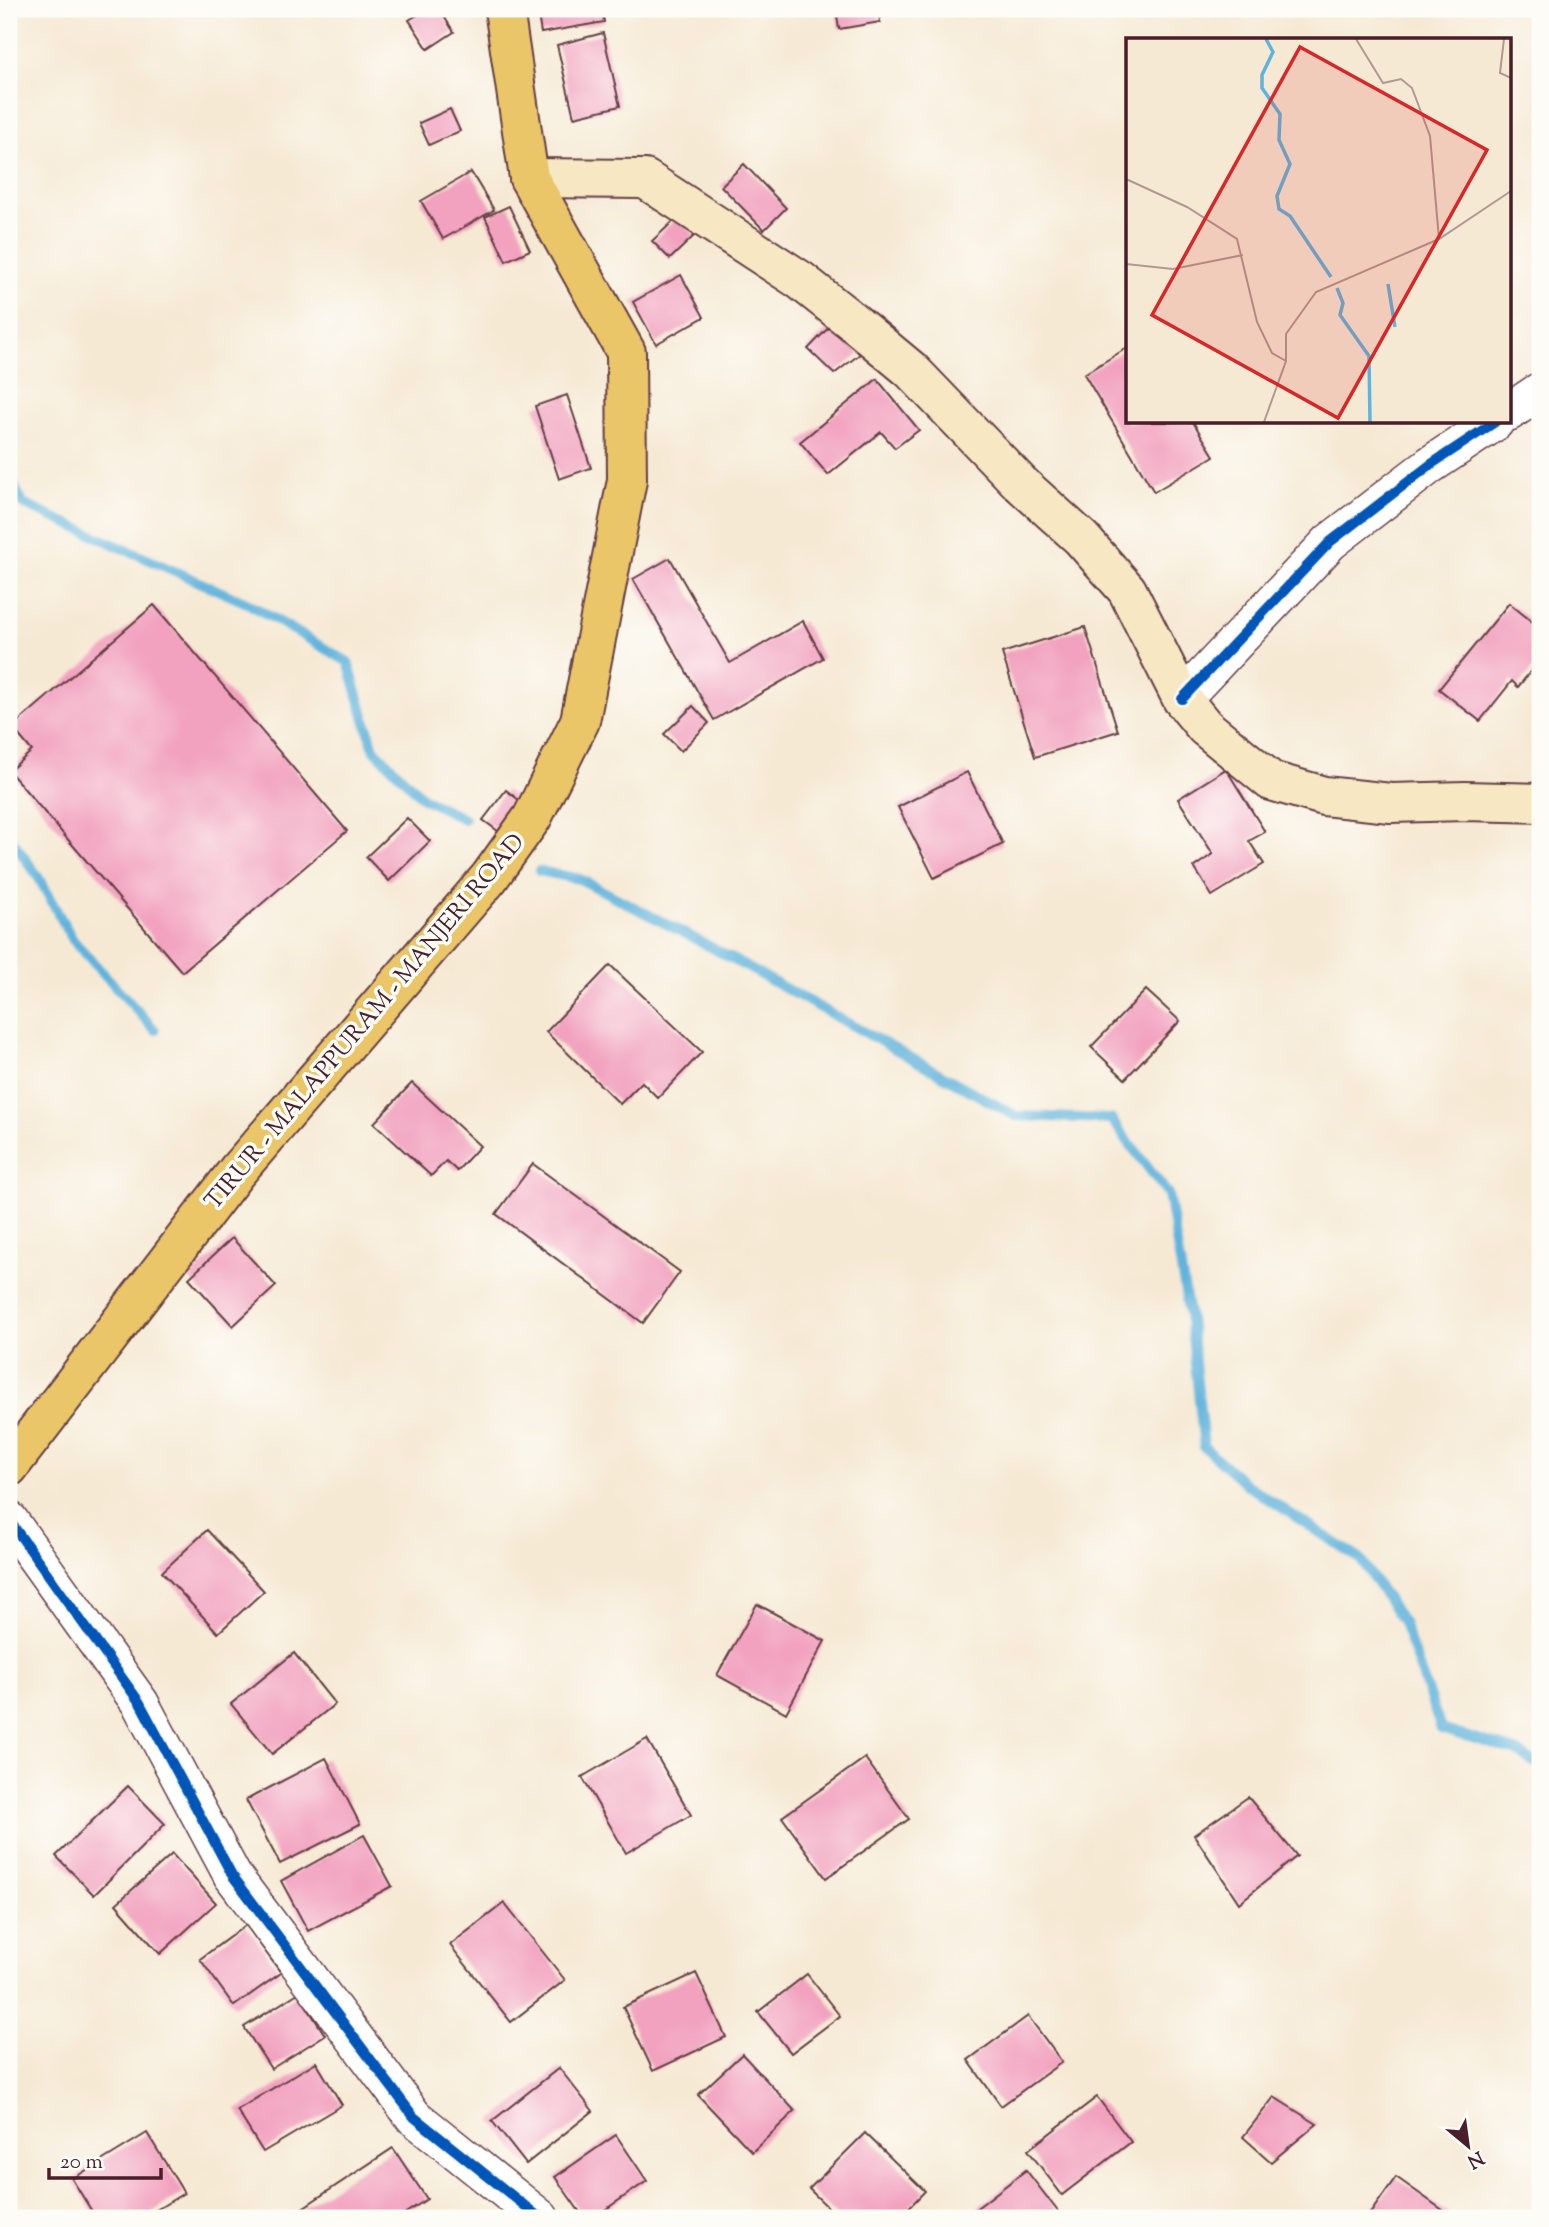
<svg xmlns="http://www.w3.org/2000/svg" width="1549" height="2227" viewBox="0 0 1549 2227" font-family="'Sorts Mill Goudy',serif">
  <rect width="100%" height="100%" fill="#fdfcf7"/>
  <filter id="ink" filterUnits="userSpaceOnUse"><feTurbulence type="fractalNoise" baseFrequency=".0143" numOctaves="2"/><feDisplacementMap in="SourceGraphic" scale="14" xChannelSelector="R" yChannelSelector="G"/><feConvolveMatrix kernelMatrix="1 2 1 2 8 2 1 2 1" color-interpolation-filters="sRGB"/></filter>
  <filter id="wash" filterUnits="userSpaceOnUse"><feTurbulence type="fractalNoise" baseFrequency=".00686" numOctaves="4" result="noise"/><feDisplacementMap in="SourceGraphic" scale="28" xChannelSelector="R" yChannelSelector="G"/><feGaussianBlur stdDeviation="1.57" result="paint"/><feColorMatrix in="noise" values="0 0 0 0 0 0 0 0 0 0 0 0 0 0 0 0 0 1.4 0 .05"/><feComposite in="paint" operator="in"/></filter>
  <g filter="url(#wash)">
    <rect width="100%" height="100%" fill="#f6e9d4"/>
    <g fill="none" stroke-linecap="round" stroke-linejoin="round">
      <g stroke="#60b3dc" stroke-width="10">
        <polyline points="9,475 23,504 249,604 348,662 374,749 423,798 464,819"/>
        <polyline points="9,836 37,875 73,940 155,1030"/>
        <polyline points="539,871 580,879 705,944 1016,1116 1111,1119 1168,1194 1191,1326 1204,1447 1247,1485 1360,1559 1403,1622 1441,1729 1516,1751 1540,1766"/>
      </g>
    </g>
    <g id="blocks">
      <g fill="#f2a2bf">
        <polygon points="427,9 439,9 454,32 428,49 409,20"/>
        <polygon points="537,9 602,9 604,22 541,33"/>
        <polygon points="836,9 878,9 880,22 839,29"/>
        <polygon points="603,33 620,106 574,117 557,45"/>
        <polygon points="450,109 460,131 429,145 419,123"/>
        <polygon points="744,164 786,208 764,230 721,186"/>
        <polygon points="471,172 494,210 443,239 421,201"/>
        <polygon points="509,206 530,250 506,261 485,217"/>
        <polygon points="678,217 695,235 670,259 652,241"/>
        <polygon points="681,275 704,317 656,344 633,302"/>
        <polygon points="832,324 860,354 834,374 808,349"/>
        <polygon points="1127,348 1127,422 1193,422 1214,456 1154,492 1084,374"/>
        <polygon points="877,379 919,430 895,448 881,432 828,475 800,442"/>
        <polygon points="567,395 591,468 559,479 535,406"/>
        <polygon points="670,558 730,663 803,621 823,658 714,720 633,579"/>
        <polygon points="1509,603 1540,628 1540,660 1518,687 1512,681 1480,721 1439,689"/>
        <polygon points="154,605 347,831 182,972 9,771 32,751 12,727"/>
        <polygon points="1085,627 1118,731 1035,757 1002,653"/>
        <polygon points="693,706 709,723 681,751 664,734"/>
        <polygon points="1226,769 1265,832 1249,841 1264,864 1212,896 1194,867 1213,854 1178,799"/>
        <polygon points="967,772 1003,844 934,878 898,807"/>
        <polygon points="506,790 520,801 498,831 483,820"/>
        <polygon points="407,818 430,841 389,881 366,857"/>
        <polygon points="610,965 702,1052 658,1098 642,1082 620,1104 546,1032"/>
        <polygon points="1146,990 1180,1021 1125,1079 1091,1047"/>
        <polygon points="412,1083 480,1146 457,1171 446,1161 431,1176 374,1123"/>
        <polygon points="533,1164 680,1272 643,1323 496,1214"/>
        <polygon points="232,1238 276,1286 233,1326 189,1278"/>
        <polygon points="207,1530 264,1591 218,1633 162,1572"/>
        <polygon points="757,1604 825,1641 786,1713 717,1675"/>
        <polygon points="294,1653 335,1704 272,1754 231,1704"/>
        <polygon points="647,1739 691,1815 626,1853 582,1777"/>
        <polygon points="326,1758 360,1824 280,1864 246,1800"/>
        <polygon points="865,1758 909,1819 826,1878 782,1817"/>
        <polygon points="128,1786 165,1824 94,1895 56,1856"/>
        <polygon points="1248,1797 1297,1856 1239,1903 1194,1835"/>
        <polygon points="364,1835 392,1886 308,1931 281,1881"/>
        <polygon points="172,1854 216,1903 160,1954 116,1904"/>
        <polygon points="504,1903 565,1980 511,2022 450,1945"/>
        <polygon points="246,1925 281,1973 234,2006 200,1959"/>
        <polygon points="696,1973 726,2037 653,2071 623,2007"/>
        <polygon points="807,1974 840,2016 791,2053 758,2012"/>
        <polygon points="298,1993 325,2035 271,2069 244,2027"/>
        <polygon points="1028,2016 1062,2062 1001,2106 968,2060"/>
        <polygon points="742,2054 795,2111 752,2152 698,2095"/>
        <polygon points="316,2062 342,2105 263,2152 237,2110"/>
        <polygon points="559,2068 593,2111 526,2164 492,2121"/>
        <polygon points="1097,2097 1131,2142 1062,2195 1028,2150"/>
        <polygon points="1274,2097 1317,2124 1271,2162 1243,2137"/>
        <polygon points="147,2133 184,2193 143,2218 96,2218 72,2179"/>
        <polygon points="865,2133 925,2191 899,2218 839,2218 809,2189"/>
        <polygon points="616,2135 647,2181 593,2218 584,2218 555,2177"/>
        <polygon points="393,2148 427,2199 398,2218 307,2218 301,2209"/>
        <polygon points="1026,2170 1063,2218 964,2218"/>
        <polygon points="1396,2177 1454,2218 1367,2218"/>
      </g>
    </g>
  </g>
  <g filter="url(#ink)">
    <use href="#blocks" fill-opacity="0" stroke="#643d44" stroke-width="2"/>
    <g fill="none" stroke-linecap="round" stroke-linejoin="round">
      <defs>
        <g id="street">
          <polyline points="1509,412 1540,391"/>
          <polyline points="1182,699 1330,542 1430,465 1495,422"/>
          <polyline points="9,1520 140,1703 232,1875 414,2117 540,2218"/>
        </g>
        <polyline id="secondary" points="529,178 645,179 800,280 852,321 911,370 1020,483 1081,538 1127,590 1182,699 1205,727 1271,781 1324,796 1391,803 1465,801 1540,803"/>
        <polyline id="primary" points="9,1467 237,1171 489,878 532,818 580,721 627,480 626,352 529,178 504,9"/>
      </defs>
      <use href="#street" stroke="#643d44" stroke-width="40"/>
      <use href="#secondary" stroke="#643d44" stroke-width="42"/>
      <use href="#primary" stroke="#643d44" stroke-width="42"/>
      <use href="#street" stroke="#fff" stroke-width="37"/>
      <use href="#secondary" stroke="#f7e8c3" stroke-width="38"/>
      <use href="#primary" stroke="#eac669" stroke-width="38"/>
      <defs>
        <g id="cycleway">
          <polyline points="1182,699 1330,542 1430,465 1495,422"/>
          <polyline points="9,1520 140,1703 232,1875 414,2117 540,2218"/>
        </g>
      </defs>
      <use href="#cycleway" stroke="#fdfcf7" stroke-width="15"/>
      <use href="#cycleway" stroke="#0057b8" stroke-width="10"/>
    </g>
  </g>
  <g text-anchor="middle" stroke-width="7" stroke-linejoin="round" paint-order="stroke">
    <g font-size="24" fill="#4a1f2b" stroke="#fdfcf7">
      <text transform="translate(364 1021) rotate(-50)" y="8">TIRUR - MALAPPURAM - MANJERI ROAD</text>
    </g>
  </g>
  <g transform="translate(1126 38)">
    <rect width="385" height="385" fill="#f6e9d4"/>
    <path fill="none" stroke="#60b3dc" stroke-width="3.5" d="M140 1 147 14 136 37V50L154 76 153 102 164 126 151 158 153 171 164 178 205 239M262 246 269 289M211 250 217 265 214 277 243 318 244 384"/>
    <path fill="none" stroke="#b19890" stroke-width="2" d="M230 1 257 45 275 41 286 50 304 98 313 201M378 1 374 35 385 40M0 141 61 169 111 201 131 284 146 315 160 323M0 226 47 231 117 217M138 384 160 323V296L190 254 313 201 385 153"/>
    <path fill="#d62828" fill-opacity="0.15" stroke="#d62828" stroke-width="3.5" d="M174 9 361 112 212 380 26 277Z"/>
    <rect width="385" height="385" fill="none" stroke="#4a1f2b" stroke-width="3.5"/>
  </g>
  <rect width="1549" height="2227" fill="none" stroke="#fdfcf7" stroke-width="35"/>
  <g transform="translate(1468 2146) rotate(151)" stroke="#fdfcf7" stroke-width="5" paint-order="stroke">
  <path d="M0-5L12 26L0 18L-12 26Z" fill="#4a1f2b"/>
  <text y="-10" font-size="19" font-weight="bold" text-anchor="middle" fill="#4a1f2b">N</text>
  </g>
  <path d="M49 2168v10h112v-10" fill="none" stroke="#4a1f2b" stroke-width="3.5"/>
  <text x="60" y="2168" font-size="21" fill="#4a1f2b" stroke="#fdfcf7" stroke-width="5" paint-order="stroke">20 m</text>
</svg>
